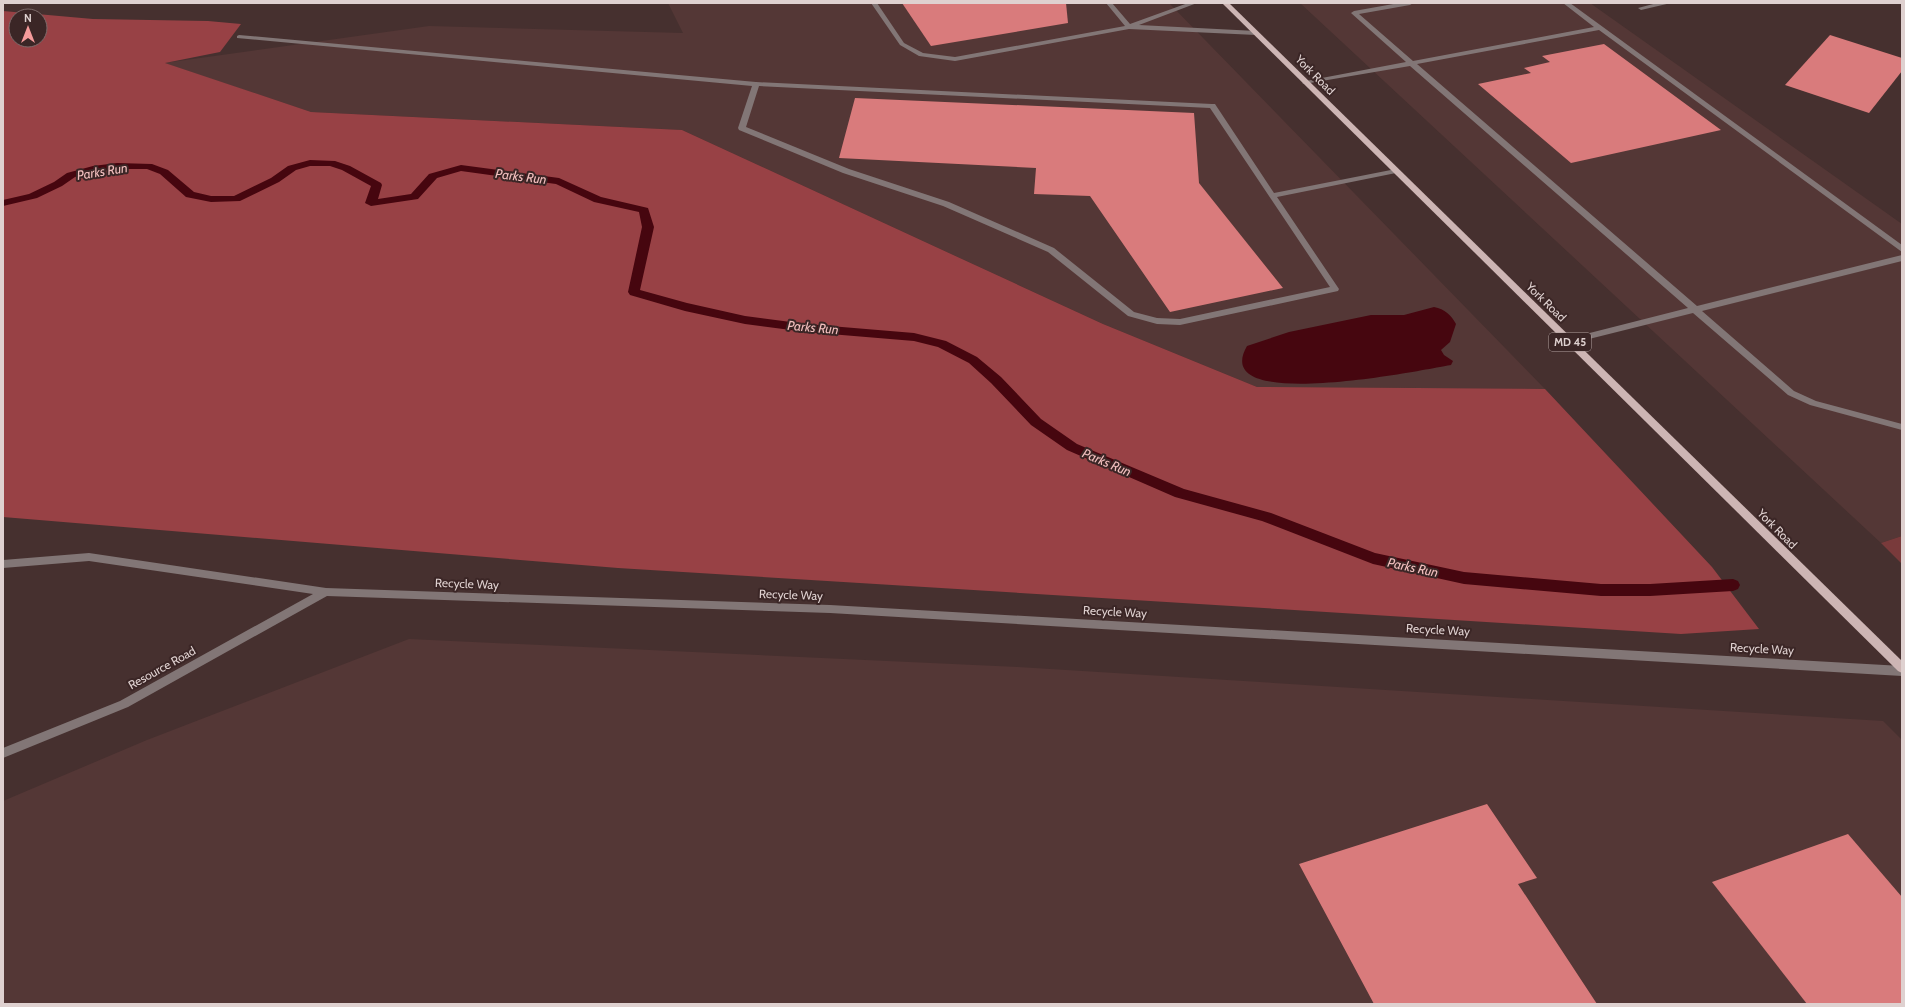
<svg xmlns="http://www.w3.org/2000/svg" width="1905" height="1007" viewBox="0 0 1905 1007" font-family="Cabin,sans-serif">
  <rect width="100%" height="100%" fill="#46302f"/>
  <g fill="#543736">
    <polygon points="668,3 1169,3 1545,389 1257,387 1103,324 682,130 311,112 164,63 429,26 683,33"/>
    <polygon points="1300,3 1590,3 1902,224 1902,536 1881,543"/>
    <polygon points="409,639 1018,667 1883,721 1902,740 1902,1004 3,1004 3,801 147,740"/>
  </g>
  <polygon fill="#793a3b" points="1902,536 1902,564 1881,543"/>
  <path fill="#984145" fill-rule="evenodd" d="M3 11 93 19 208 21 241 24 220 52 165 63 311 112 682 130 1103 324 1257 387 1545 389 1712 567 1759 629 1681 634 618 568 3 517ZM16 16H40V40H16Z"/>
  <path fill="#46060f" d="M1434 307C1445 309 1451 315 1456 324L1450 342 1441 350 1444 355 1453 361 1451 365C1427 369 1207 415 1247 346L1289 332 1371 315H1404Z"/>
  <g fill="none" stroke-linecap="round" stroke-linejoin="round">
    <polygon fill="#46060f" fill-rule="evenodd" points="310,160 335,161 350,166 381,183 382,185 378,199 411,194 429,174 461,165 559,178 601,197 648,208 654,227 640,290 687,303 745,316 806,324 914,333 946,341 977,357 1001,377 1041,419 1077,444 1184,489 1271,513 1375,553 1464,572 1601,584 1650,584 1733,579 1738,581 1740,585 1738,589 1733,591 1650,596 1601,596 1464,584 1373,564 1262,521 1175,497 1067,450 1031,425 991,383 969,363 938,347 914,341 806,332 745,324 685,311 630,295 628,292 642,227 639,212 594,202 556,184 461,171 437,178 418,199 371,206 365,203 371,186 342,170 330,166 310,166 296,170 279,182 240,201 211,202 186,197 160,174 147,169 117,169 94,172 75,177 62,186 37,198 3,206 3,200 29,194 54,182 67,173 93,166 117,163 152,164 168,170 194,192 211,196 234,196 271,178 288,166"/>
  </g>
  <g fill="#d97b7c">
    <polygon points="902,3 1066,3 1068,23 931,46"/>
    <polygon points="1830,35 1902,58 1902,71 1869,113 1785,85"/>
    <polygon points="1604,44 1721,130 1571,163 1478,84 1531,73 1524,68 1550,62 1542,56"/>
    <polygon points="855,98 1194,113 1199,183 1283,288 1170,312 1090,196 1034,194 1036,168 839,158"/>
    <polygon points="1487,804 1537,878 1518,884 1597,1004 1374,1004 1299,864"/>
    <polygon points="1848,834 1902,897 1902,1004 1807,1004 1712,882"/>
  </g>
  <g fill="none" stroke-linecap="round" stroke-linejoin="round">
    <g fill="#827676" fill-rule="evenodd">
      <polygon points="871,3 877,3 904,43 923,53 955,57 1125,26 1106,3 1112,3 1130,24 1188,3 1197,3 1139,25 1256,31 1259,33 1256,35 1129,29 955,61 919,56 900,45"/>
      <polygon points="1399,3 1413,3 1410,5 1359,14 1413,61 1594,27 1563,3 1570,3 1902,245 1902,252 1599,30 1417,64 1697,306 1902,255 1902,261 1702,311 1794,391 1816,401 1902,424 1902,430 1810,405 1788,395 1693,313 1569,344 1566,343 1565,341 1566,339 1688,308 1410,66 1304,84 1302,83 1306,81 1406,62 1351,13 1354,11"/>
      <polygon points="1657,3 1671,3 1641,10 1638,8"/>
      <path d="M239 35 756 82 1212 104H1215L1274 193 1396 169 1400 171 1396 173 1277 197 1339 289 1338 291 1180 325 1157 324 1128 316 1048 252 943 206 843 173 739 130 738 128 752 86 237 38V36ZM759 86 1210 108 1330 287 1180 319 1157 318 1134 312 1054 248 949 202 849 169 746 127Z"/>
      <polygon points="89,553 326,588 830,605 1902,666 1902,676 830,613 327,596 128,707 3,758 3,748 120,701 313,594 89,561 3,568 3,560"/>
    </g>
    <polygon fill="#cdb5b4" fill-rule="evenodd" points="1222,3 1229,3 1902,661 1902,673 1898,671"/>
  </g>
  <g text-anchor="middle" stroke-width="4" stroke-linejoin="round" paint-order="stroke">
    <rect fill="#3b2626" stroke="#ae9e9d" stroke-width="1" x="1549" y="333" width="42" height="18" rx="3"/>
    <g font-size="11" font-weight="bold" fill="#dfd1d0">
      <text x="1570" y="346">MD 45</text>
    </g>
    <g font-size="12" fill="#dfd1d0" stroke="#3b2626">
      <text transform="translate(1315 75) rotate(45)" y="4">York Road</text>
      <text transform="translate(1546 302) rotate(44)" y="4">York Road</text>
      <text transform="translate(1777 529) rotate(45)" y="4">York Road</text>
      <text transform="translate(467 584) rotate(2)" y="4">Recycle Way</text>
      <text transform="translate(791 595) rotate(2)" y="4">Recycle Way</text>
      <text transform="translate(1115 612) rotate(3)" y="4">Recycle Way</text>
      <text transform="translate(1438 630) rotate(3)" y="4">Recycle Way</text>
      <text transform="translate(1762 649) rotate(3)" y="4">Recycle Way</text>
      <text transform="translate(162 668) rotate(-29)" y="4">Resource Road</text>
    </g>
    <g font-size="13" font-style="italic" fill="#f2bfbe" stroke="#3b2626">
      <text transform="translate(102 171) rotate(-9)" y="5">Parks Run</text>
      <text transform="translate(521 176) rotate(7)" y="5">Parks Run</text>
      <text transform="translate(813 327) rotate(5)" y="5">Parks Run</text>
      <text transform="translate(1107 462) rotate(23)" y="5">Parks Run</text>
      <text transform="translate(1413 567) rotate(12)" y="5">Parks Run</text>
    </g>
  </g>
  <rect width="1905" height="1007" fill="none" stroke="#dfd1d0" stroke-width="8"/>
  <g transform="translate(28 28)"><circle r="19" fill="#3b2626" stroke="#7d6a6a"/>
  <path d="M0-3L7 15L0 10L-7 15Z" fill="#f59b9b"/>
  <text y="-6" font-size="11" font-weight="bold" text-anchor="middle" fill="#dfd1d0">N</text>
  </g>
</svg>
